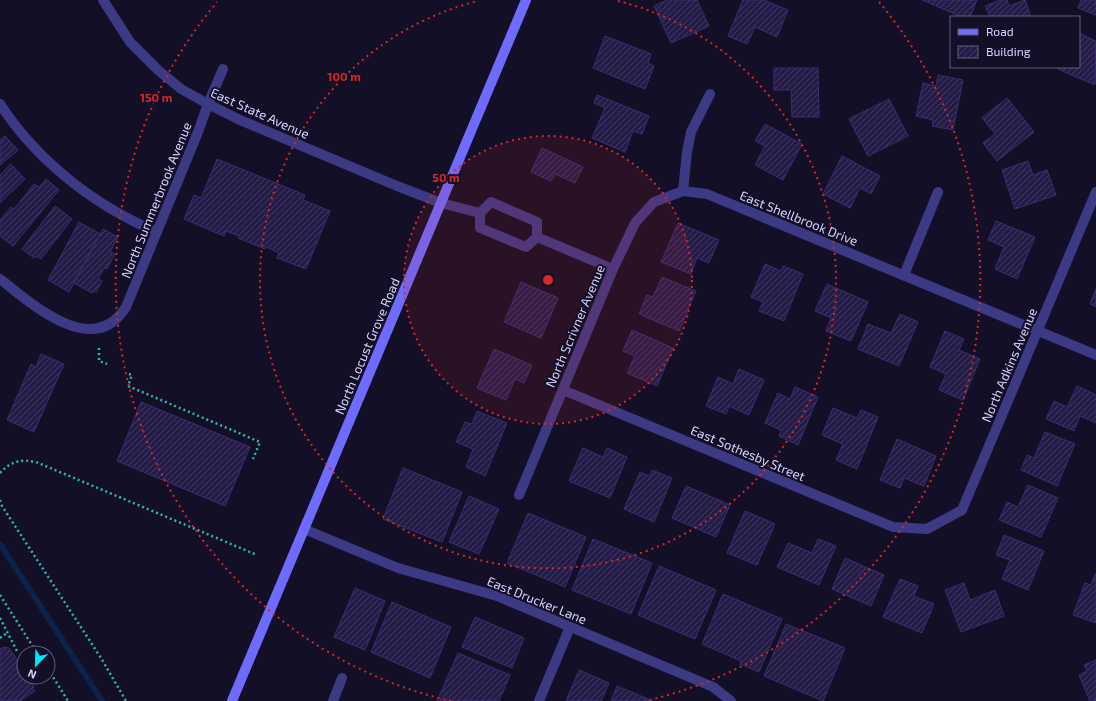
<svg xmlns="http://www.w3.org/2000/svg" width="1096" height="701" viewBox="0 0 1096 701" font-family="'Exo 2',sans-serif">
  <defs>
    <pattern id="building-hatch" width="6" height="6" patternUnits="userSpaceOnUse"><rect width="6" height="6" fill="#241b47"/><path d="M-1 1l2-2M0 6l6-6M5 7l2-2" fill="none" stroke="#433b63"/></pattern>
  </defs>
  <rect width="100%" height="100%" fill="#130f26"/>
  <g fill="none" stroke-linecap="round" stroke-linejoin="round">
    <polyline stroke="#0c2248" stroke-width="6" points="0,544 102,701"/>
  </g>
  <g fill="url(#building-hatch)" stroke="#3b2d73">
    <polygon points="667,0 697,0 709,26 671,43 654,6"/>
    <polygon points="743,0 764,0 788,10 777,37 755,27 747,44 728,36"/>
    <polygon points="922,0 977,0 970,17 962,17"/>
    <polygon points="1000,0 1007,0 1009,6 1025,0 1031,17 990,17 985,6"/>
    <polygon points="1081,0 1096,0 1096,15 1078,8"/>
    <polygon points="1079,33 1096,41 1095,85 1058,69 1059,67 1079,67"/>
    <polygon points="605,36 651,54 648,63 654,66 645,89 593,68"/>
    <polygon points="774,68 818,68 819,117 792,117 791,90 774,90"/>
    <polygon points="938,75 963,80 953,130 932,126 933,120 916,116 923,83 936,86"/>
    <polygon points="597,95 649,116 642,134 633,131 625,152 592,138 605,108 594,103"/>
    <polygon points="1007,98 1034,132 997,161 983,143 995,134 982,118"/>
    <polygon points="889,99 908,136 868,156 849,119"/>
    <polygon points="765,124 802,144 783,180 755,165 765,146 755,141"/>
    <polygon points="5,136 18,150 0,165 0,140"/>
    <polygon points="542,148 583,167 575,183 555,174 551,181 531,172"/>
    <polygon points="842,156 880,176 871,194 860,188 850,208 823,194"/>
    <polygon points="217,159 305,195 303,200 330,211 306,269 277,258 279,253 266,247 265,249 238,238 239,236 226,231 224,236 184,219 194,195 201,198"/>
    <polygon points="1028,161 1033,175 1047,170 1056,195 1015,209 1002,170"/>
    <polygon points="11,164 25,179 0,203 0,175"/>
    <polygon points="46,179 59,190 13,246 0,236 0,220 11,207 14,209 34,184 39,187"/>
    <polygon points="55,206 72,219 41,259 36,256 34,258 22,249"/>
    <polygon points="996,221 1035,237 1017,279 995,269 1004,247 988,240"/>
    <polygon points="79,222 100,234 69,292 48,280"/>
    <polygon points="678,223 719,240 709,263 697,258 691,274 661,262"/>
    <polygon points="103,229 118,237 110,252 115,254 107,269 104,268 98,279 102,281 96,292 93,291 92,293 74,283"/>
    <polygon points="765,264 781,271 783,266 803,274 784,321 759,311 763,302 751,297"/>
    <polygon points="662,277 696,291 679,331 639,314 647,295 653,297"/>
    <polygon points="521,282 558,298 541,338 504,322"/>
    <polygon points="827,284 868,302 851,341 826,331 831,318 815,311"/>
    <polygon points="1096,289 1096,307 1090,304"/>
    <polygon points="900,314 918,322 899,366 858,349 868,324 891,333"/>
    <polygon points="632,330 673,348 657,386 627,373 635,356 623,351"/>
    <polygon points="945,331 964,339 959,350 980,359 963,400 939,390 946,374 930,367"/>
    <polygon points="494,349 532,365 524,383 515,379 506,400 477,388"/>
    <polygon points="41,354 64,364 34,432 7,420 31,364 36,367"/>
    <polygon points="739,369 764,380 749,415 729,406 726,414 706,406 718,377 733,384"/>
    <polygon points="1077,386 1096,395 1096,423 1080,416 1074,431 1046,419 1054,401 1067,407"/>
    <polygon points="795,387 818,397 798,445 779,436 781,430 765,423 778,393 790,399"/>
    <polygon points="141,402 250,447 225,506 117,461"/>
    <polygon points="833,408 857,418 861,410 878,417 857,469 836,460 843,444 822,435"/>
    <polygon points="477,411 507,423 485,476 466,467 473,449 456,442 465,422 472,424"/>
    <polygon points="1045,432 1075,444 1057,486 1021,470 1027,455 1034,458"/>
    <polygon points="897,439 936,456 924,486 904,478 900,488 880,480"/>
    <polygon points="583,448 603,457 607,448 627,457 610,498 569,481"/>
    <polygon points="403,468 462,492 442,542 383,519"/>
    <polygon points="652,470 672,478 654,522 624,509 640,472 650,476"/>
    <polygon points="1028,485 1058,498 1041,537 999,520 1007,502 1018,507"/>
    <polygon points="686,486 730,505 716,537 672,518"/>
    <polygon points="469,496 499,509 479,554 449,542"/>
    <polygon points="745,511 775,524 757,565 727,553"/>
    <polygon points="528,513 586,537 565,587 507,563"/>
    <polygon points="1004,535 1044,551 1028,590 1002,579 1010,560 996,555"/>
    <polygon points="593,539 652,563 631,614 572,590"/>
    <polygon points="818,539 836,546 819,585 777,567 788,543 812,553"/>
    <polygon points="845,558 884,575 871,606 832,589"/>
    <polygon points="659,566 716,590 695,639 638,615"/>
    <polygon points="1095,574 1096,574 1096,623 1073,615 1085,583 1091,585"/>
    <polygon points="900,579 918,586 914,596 934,604 922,633 883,617"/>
    <polygon points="964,583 970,600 995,590 1004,616 961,632 945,590"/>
    <polygon points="355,588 385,601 365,650 334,637"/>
    <polygon points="723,594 782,619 759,672 740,664 741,661 702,644"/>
    <polygon points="392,602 451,627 430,678 371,652"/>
    <polygon points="475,617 524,638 512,668 462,647"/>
    <polygon points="786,624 845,648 823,701 764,676"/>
    <polygon points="4,647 5,648 7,647 8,648 9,648 24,670 24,677 29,677 31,680 29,680 34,687 33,688 35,691 20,701 0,701 0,649"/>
    <polygon points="458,653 510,675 499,701 437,701"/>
    <polygon points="1096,660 1096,701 1090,701 1079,675 1087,671 1084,665"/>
    <polygon points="579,670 609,683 601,701 566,701"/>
    <polygon points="617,686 653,701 611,701"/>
  </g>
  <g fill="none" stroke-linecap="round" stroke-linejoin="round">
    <g stroke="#2fb8b0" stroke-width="2.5" stroke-dasharray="2 3" stroke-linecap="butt">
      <polyline points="99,348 99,361 107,364"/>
      <polyline points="129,374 132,375 128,386 260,442 253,459"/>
      <path d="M0 473C11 461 21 459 36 462L257 555"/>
      <polyline points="0,500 2,506 101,658 126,701"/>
      <polyline points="0,595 37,653"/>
      <polyline points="0,618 18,653"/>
      <polyline points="0,638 7,633"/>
      <polyline points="48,669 68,701"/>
    </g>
    <g stroke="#3d3a85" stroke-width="10">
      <path d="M0 104C37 161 95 206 157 232"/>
      <polyline points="333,701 342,678"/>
    </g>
    <g stroke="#3d3a85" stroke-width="10">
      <polyline points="103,0 130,42 158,70 181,89 208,104 240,120 397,186 441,203 480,213"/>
      <polyline points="683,191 687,152 691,132 710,94"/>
      <polygon points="491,202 537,222 537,237 526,247 480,228 480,213"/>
      <polyline points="537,237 613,269"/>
      <polyline points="904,275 938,192"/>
      <path d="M0 279C32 304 93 360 126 307L198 132 208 104 223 69"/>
      <polyline points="563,390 893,527 927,529 962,510 1096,192"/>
      <polyline points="519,495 613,269 635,223 654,202 683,191 707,194 1096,355"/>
      <polyline points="304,529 398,568 497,596 713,687 731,701"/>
      <polyline points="539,701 570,627"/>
    </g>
    <polyline stroke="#6f6bff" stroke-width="10" points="232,701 526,0"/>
  </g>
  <circle cx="548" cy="280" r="144" fill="#d62828" fill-opacity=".12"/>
  <g fill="none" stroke="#d62828" stroke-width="2" stroke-dasharray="2 4">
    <circle cx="548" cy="280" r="144"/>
    <path d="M618 1A288 288 0 1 1 478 1"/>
    <path d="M451 701A432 432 0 0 1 217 2M879 2A432 432 0 0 1 645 701"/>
  </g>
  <g text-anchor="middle" stroke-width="4" stroke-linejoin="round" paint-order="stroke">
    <g font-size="13" fill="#d9d4ff" stroke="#130f26">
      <text transform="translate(260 113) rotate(24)" y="5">East State Avenue</text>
      <text transform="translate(156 200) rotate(-68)" y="5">North Summerbrook Avenue</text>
      <text transform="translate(799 218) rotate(22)" y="5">East Shellbrook Drive</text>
      <text transform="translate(575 326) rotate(-67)" y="5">North Scrivner Avenue</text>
      <text transform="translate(367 346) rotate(-67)" y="5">North Locust Grove Road</text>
      <text transform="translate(1009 365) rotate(-67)" y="5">North Adkins Avenue</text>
      <text transform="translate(748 453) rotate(23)" y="5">East Sothesby Street</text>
      <text transform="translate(537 600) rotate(22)" y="5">East Drucker Lane</text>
    </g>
  </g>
  <circle cx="548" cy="280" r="6" fill="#d62828" stroke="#130f26" stroke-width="2"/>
  <g font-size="12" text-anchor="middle" font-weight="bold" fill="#d62828" stroke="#130f26" stroke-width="4" stroke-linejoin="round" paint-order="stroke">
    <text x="344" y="81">100 m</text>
    <text x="156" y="102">150 m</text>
    <text x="446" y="182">50 m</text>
  </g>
  <rect x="950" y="16" width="130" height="52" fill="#130f26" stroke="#625e7d"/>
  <rect x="958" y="29" width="20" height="6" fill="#6f6bff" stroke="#625e7d"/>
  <text x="986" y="36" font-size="12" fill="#d9d4ff">Road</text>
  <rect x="958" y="46" width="20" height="12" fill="url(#building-hatch)" stroke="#625e7d"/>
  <text x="986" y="56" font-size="12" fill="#d9d4ff">Building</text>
  <g transform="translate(36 665) rotate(203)"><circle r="19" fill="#130f26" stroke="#625e7d"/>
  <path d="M0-3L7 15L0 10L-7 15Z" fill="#00e5ff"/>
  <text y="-6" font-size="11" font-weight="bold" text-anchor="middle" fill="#d9d4ff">N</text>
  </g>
</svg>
